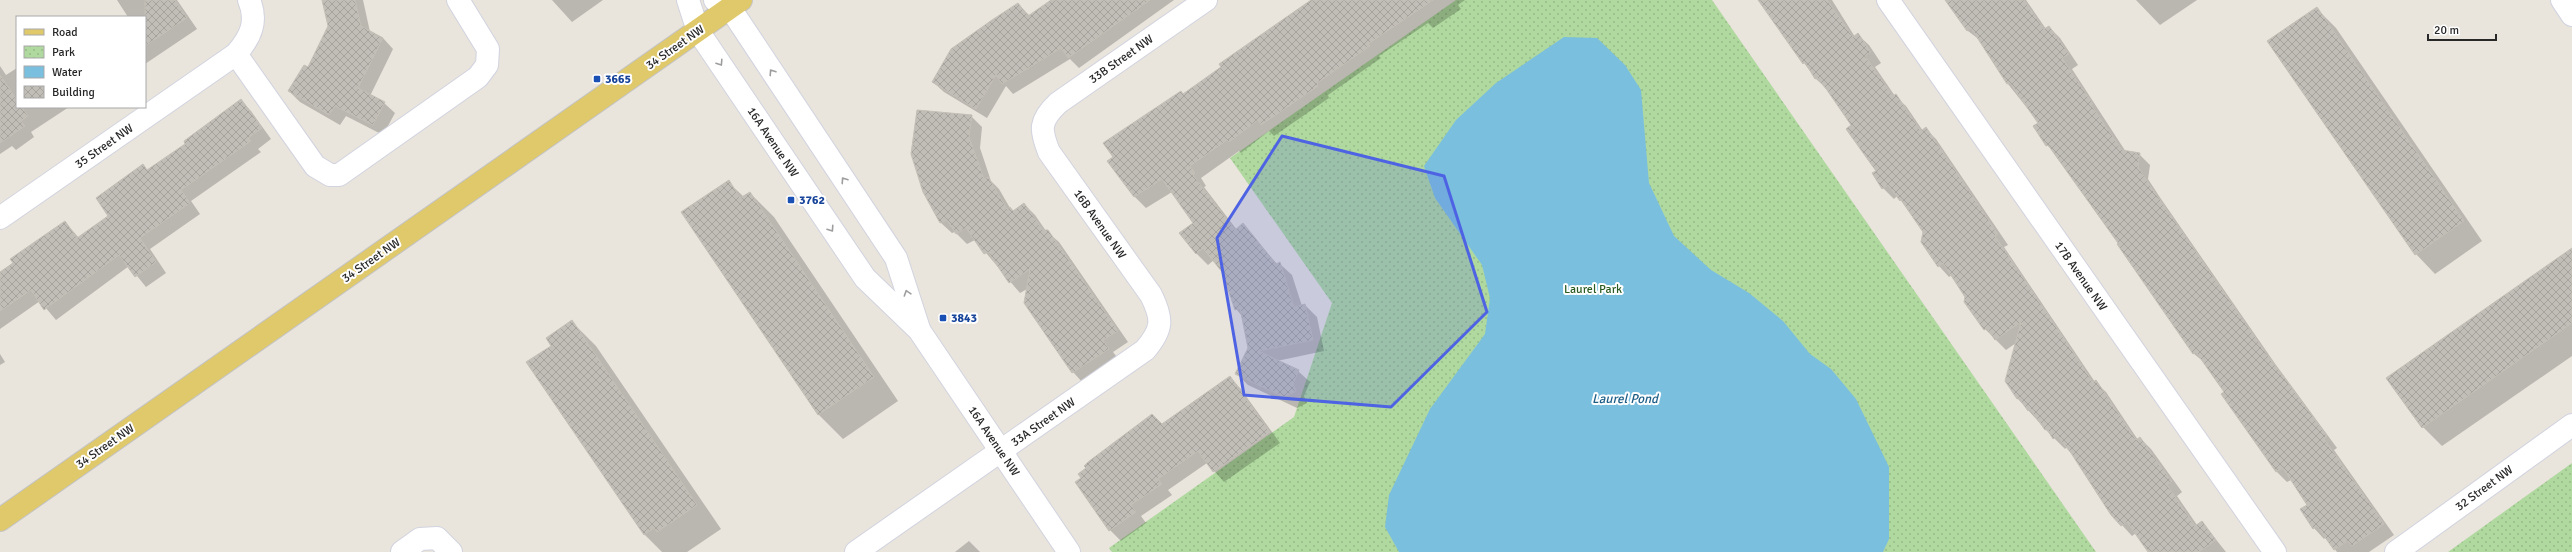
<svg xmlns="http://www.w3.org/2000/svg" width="2572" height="552" viewBox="0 0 2572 552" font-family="Signika,sans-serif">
  <defs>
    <pattern id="park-dots" width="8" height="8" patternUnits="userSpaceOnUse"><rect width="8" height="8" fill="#afd99e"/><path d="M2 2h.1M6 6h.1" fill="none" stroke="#97ba88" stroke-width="1.8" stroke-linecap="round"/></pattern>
    <pattern id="building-cross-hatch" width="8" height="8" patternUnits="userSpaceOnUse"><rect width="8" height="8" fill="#c1beb8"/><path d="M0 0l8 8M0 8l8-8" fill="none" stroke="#a6a39e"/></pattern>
  </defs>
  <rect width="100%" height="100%" fill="#e9e4dc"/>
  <g fill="url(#park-dots)">
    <polygon points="1456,0 1712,0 2096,552 1112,552 1109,548 1294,417 1332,303 1230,158"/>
    <polygon points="2572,463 2572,552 2448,552"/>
  </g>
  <polygon fill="#7bbfdf" points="1564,37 1597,38 1625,65 1641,90 1649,183 1674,236 1711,270 1749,293 1783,321 1810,354 1831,369 1856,399 1889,467 1889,539 1883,552 1399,552 1385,527 1389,495 1430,409 1485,334 1490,298 1482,265 1435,198 1424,166 1456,120 1496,83"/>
  <g fill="#0003">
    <polygon points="117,0 177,0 197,29 145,64 145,17 128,17"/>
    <polygon points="323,0 365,0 363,0 370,32 383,38 393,49 370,96 384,103 395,113 383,135 346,116 340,125 300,102 289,91 309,69 329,27"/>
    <polygon points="552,0 603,0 572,22"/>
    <polygon points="1053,0 1174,0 1079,68 1070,59 1013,94 1006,86 987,118 944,92 933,82 1018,4 1030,16"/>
    <polygon points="1320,0 1465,0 1458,5 1461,9 1433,28 1428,23 1379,56 1381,58 1328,95 1329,98 1274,136 1269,131 1241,153 1239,151 1201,178 1206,186 1204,187 1237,230 1243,225 1277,264 1280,264 1292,275 1302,306 1305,305 1317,317 1324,351 1277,361 1298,371 1310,382 1304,396 1307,403 1297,408 1248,385 1237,374 1249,348 1242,316 1236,309 1223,271 1214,260 1208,265 1196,253 1194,223 1172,192 1146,208 1135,197 1109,161 1183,95"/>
    <polygon points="1761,0 1832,0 1855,37 1858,35 1869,45 1881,63 1875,67 1895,96 1906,106 1923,131 1926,129 1936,139 2008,245 2004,247 2095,382 2106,392 2138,440 2140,438 2151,449 2182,492 2177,496 2197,525 2202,522 2226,552 2149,552 2136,533 2132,536 2122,525 2067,447 2065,449 2046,430 2018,399 2006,381 2016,343 2006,350 1985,329 1952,275 1949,277 1939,266 1924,231 1908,208 1897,196 1894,199 1883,188 1877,171 1852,126 1827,89 1816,79 1804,63"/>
    <polygon points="1946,0 2026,0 2046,29 2049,27 2060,38 2078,65 2072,69 2126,152 2139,154 2150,165 2148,179 2159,196 2276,365 2337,448 2334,450 2394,535 2369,552 2337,552 2326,537 2324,539 2314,528 2308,505 2291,480 2287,482 2277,472 2223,394 2225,392 2205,363 2193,353 2120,243 2056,154 2047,145 2039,123 2008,84 1980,40 1968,31"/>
    <polygon points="2136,0 2197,0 2160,25"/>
    <polygon points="2317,9 2336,28 2482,241 2435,274 2416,254"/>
    <polygon points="0,66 6,75 17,68 17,107 69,107 31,132 34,137 16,150 12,146 0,154"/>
    <polygon points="241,100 251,111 271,139 258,149 261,152 191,201 200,214 150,249 166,273 146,287 129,266 56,320 40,301 0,329 0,273 65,222 79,238 110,216 143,166 148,171 187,144"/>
    <polygon points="971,116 982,127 980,148 991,181 999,189 1010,208 1013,211 1024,204 1035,215 1046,231 1059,242 1128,342 1113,352 1119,360 1083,383 1073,372 1027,289 1020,293 975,240 967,244 955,232 952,233 941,223 928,200"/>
    <polygon points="728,182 744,197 750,193 774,217 898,401 843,439 818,414"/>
    <polygon points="2572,250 2572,356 2442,446 2423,427 2387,378"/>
    <polygon points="572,322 596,346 721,529 687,552 662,552 645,535 528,363 552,346"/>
    <polygon points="0,354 5,362 0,365"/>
    <polygon points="1230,377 1240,388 1280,443 1224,482 1207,463 1168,490 1172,495 1141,516 1146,523 1121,541 1110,530 1077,482"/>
    <polygon points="969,541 980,552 955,552"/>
  </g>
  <g fill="url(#building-cross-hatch)" stroke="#c4c0b6">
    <polygon points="145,0 175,0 187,18 145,46"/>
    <polygon points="322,0 355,0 361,26 383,38 358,88 385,102 373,125 335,106 329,115 288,91 304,65 308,67 328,26"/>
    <polygon points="1051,0 1150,0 1068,58 1061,48 1002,84 996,75 976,109 932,82 951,49 992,20 1018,3 1028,16"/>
    <polygon points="1311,0 1433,0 1368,44 1370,46 1317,83 1318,86 1261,125 1258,120 1229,142 1227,140 1190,166 1195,173 1193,175 1235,230 1243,223 1276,264 1280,262 1294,307 1305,304 1313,340 1258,351 1299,370 1293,384 1296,391 1284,397 1235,374 1248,348 1240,308 1235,310 1222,272 1203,248 1196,254 1179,233 1193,223 1162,179 1134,197 1107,161 1113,157 1103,143 1181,91 1183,94 1221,67 1219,64"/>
    <polygon points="1758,0 1827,0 1853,37 1858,33 1871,52 1865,56 1893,96 1896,94 1921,131 1926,127 1998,234 1995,236 2093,382 2096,380 2136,440 2140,437 2157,461 2172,481 2167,485 2195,526 2202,521 2216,540 2199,552 2148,552 2127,522 2121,526 2111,515 2071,453 2057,436 2053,439 2047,429 2045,430 2030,409 2028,411 2019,398 2017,399 2005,381 2021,322 1995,340 1987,328 1984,330 1964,302 1965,297 1943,263 1938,267 1921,242 1923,232 1901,200 1900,201 1888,185 1882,189 1872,173 1876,171 1846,129 1851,125 1827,90 1817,78 1815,79 1805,62 1803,64"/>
    <polygon points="1945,0 2024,0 2044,29 2049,26 2069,54 2062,58 2093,104 2091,105 2100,118 2122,150 2140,153 2138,167 2149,184 2266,353 2327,436 2324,439 2384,524 2352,546 2348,541 2334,550 2317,526 2313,529 2300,509 2307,505 2283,468 2276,472 2221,394 2224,392 2196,352 2193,354 2117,244 2118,243 2048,145 2046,146 2033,126 2038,123 2010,83 2007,84 1971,28 1967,31"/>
    <polygon points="2317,7 2464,221 2415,255 2267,41"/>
    <polygon points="0,75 17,100 17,107 22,107 28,116 21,121 25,126 0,143"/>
    <polygon points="241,99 262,128 248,138 251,141 181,190 190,203 140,238 156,262 135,277 119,255 44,310 31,290 0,311 0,272 13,263 10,259 65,221 77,238 108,216 96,198 143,164 147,170 185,144 184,141"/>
    <polygon points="917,110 972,115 969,137 984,179 988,177 1007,209 1010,207 1013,211 1024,203 1043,230 1048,230 1118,331 1103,340 1109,349 1072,373 1024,303 1030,269 1009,283 988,252 984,254 966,228 956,234 947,220 940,223 923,192 911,154"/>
    <polygon points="729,180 740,198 750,192 874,377 818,415 681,212"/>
    <polygon points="2572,248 2572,323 2422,428 2386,378"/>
    <polygon points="572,320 697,505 657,532 654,528 644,535 526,362 551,346 546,338"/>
    <polygon points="1230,376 1270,432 1213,472 1198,451 1158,479 1162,484 1131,505 1136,512 1109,531 1075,482 1081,478 1078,474 1086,468 1084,466 1088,462 1152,414 1162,424"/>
  </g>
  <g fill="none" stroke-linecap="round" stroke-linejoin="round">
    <defs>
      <g id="minor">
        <polyline points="688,0 698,31 865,278 919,330 1069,552"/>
        <polyline points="715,0 730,8 896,258 919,329"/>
        <polyline points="1888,0 2275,552"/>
        <polyline points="2562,0 2572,15"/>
        <polyline points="236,54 315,166 330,175 339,175 478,77 487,65 488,49 458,0"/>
        <path d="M0 218 236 54C251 37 258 21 249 0"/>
        <polyline points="402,552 420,539 437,538 451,552"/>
        <path d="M856 552 1145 350C1163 329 1163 319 1151 295L1049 152C1040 130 1039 121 1058 103L1206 0"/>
        <polyline points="2396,552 2572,425"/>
      </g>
      <polyline id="major" points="0,520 741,0"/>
    </defs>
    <use href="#minor" stroke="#d1d3df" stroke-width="24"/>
    <use href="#major" stroke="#c3c3c3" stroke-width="24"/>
    <use href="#minor" stroke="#fff" stroke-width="22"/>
    <use href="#major" stroke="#dfc96b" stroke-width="22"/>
  </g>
  <defs><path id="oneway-chevron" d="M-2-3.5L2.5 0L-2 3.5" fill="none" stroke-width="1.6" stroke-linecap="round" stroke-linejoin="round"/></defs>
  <g stroke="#9e9e9e">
    <use href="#oneway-chevron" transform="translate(720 63) rotate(57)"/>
    <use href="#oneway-chevron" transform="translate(772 72) rotate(-124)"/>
    <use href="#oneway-chevron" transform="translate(844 180) rotate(-124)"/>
    <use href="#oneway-chevron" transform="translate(831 229) rotate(56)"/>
    <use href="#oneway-chevron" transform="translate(907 293) rotate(-108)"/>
  </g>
  <path fill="#4e63e3" fill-opacity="0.2" stroke="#4e63e3" stroke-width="3" stroke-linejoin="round" d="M1282 136 1444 176 1487 312 1391 407 1244 395 1217 238Z"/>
  <g fill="#1a4fb4" stroke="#fff" stroke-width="1.5">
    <rect x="593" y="75" width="8" height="8" rx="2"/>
    <rect x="787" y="196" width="8" height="8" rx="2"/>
    <rect x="939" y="314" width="8" height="8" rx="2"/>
  </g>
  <g text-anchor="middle" stroke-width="4" stroke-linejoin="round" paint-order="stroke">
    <g font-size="12" fill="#282828" stroke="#fff">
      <text transform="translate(675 47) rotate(-35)" y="4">34 Street NW</text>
      <text transform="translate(1121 59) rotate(-35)" y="4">33B Street NW</text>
      <text transform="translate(773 142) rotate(56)" y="4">16A Avenue NW</text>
      <text transform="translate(104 146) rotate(-35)" y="4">35 Street NW</text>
      <text transform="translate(1100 224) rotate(55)" y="4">16B Avenue NW</text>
      <text transform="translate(371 260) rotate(-35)" y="4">34 Street NW</text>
      <text transform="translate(2081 276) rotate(55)" y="4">17B Avenue NW</text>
      <text transform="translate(1043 422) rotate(-35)" y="4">33A Street NW</text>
      <text transform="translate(994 441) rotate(56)" y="4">16A Avenue NW</text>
      <text transform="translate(105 446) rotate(-35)" y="4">34 Street NW</text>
      <text transform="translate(2484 488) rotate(-36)" y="4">32 Street NW</text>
    </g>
    <g font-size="12" font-weight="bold" fill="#164399" stroke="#fff" text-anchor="start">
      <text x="605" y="83">3665</text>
      <text x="799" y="204">3762</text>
      <text x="951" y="322">3843</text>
    </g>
    <g font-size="12" fill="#2b5c22" stroke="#fff">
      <text x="1593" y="293">Laurel Park</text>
    </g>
    <g font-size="13" font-style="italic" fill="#1d5e87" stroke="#fff">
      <text x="1625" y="403">Laurel Pond</text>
    </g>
  </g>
  <rect x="16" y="16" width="130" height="92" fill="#ffffff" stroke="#a9a9a9"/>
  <rect x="24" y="29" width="20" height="6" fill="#dfc96b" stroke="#a9a9a9"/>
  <text x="52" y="36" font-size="12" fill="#282828">Road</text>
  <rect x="24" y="46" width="20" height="12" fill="url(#park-dots)" stroke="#a9a9a9"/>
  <text x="52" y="56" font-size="12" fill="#282828">Park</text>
  <rect x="24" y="66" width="20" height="12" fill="#7bbfdf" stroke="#a9a9a9"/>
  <text x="52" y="76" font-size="12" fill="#282828">Water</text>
  <rect x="24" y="86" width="20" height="12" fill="url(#building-cross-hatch)" stroke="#a9a9a9"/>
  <text x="52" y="96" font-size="12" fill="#282828">Building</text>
  <path d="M2428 34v6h68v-6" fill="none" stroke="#282828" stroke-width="2"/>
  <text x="2434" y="34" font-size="12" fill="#282828" stroke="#ffffff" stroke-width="3" paint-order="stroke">20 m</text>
</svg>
